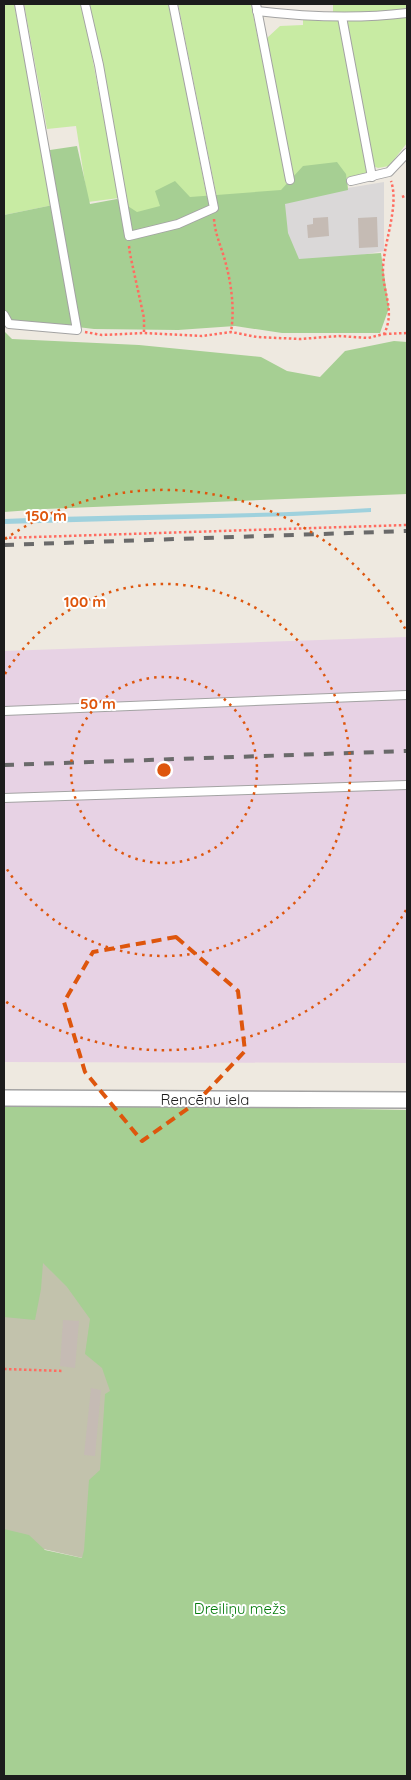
<svg xmlns="http://www.w3.org/2000/svg" width="411" height="1780" viewBox="0 0 411 1780" font-family="Quicksand,sans-serif">
  <rect width="100%" height="100%" fill="#eee9e0"/>
  <polygon fill="#dad8d8" points="384,182 384,251 293,267 281,199"/>
  <polygon fill="#e7d2e4" points="407,637 407,1063 4,1062 4,651"/>
  <polygon fill="#c2c2ac" points="4,1109 127,1109 100,1562 4,1540"/>
  <g fill="#c8eba3">
    <polygon points="4,4 14,4 53,205 4,215"/>
    <polygon points="24,4 82,4 119,198 88,202 76,126 47,129"/>
    <polygon points="89,4 169,4 207,198 170,215 131,220"/>
    <path d="M178 4H251C263 66 277 128 288 190L217 198Z"/>
    <polygon points="333,4 407,4 407,9 364,13 333,12"/>
    <polygon points="407,16 407,143 389,166 378,168 373,166 346,21"/>
    <polygon points="303,18 338,19 367,174 346,178 348,188 333,190 293,184 267,38 280,26 303,25"/>
  </g>
  <g fill="#a6cf93">
    <polygon points="77,146 90,204 117,199 137,212 160,206 155,191 175,181 190,197 281,190 303,166 337,162 346,174 348,190 285,204 288,233 299,259 381,253 389,308 380,333 282,333 235,326 178,330 94,329 36,322 10,321 4,319 4,215 53,205 50,150"/>
    <polygon points="4,331 12,339 139,345 261,357 287,371 320,377 345,351 394,341 407,342 407,494 45,509 4,512"/>
    <polygon points="4,1103 407,1110 407,1776 4,1776 4,1529 29,1535 45,1550 82,1558 84,1550 89,1480 100,1470 105,1394 110,1391 102,1368 85,1354 90,1319 67,1287 43,1263 41,1289 35,1320 4,1317"/>
  </g>
  <path fill="#9fd1dd" d="M371 508V512L293 516 4 524V519C126 513 249 516 371 508Z"/>
  <g fill="#c5bbb4">
    <polygon points="328,217 329,236 308,238 307,225 313,224 313,218"/>
    <polygon points="377,217 378,247 359,248 358,218"/>
    <polygon points="63,1320 79,1321 75,1368 60,1366"/>
    <polygon points="91,1388 101,1390 95,1456 84,1455"/>
  </g>
  <g fill="none" stroke-linecap="round" stroke-linejoin="round">
    <defs>
      <g id="lane">
        <polyline points="85,4 99,65 129,236 178,224 214,208 173,4"/>
        <polyline points="256,4 290,180"/>
        <path d="M257 11C307 17 358 19 407 13"/>
        <polyline points="342,17 372,177"/>
        <polyline points="351,181 389,172 407,153"/>
        <polyline points="4,315 9,324 77,330 19,4"/>
        <polyline points="4,711 407,695"/>
        <polyline points="4,798 407,785"/>
      </g>
      <polyline id="street" points="4,1098 407,1100"/>
    </defs>
    <use href="#lane" stroke="#a3a3a3" stroke-width="10"/>
    <use href="#street" stroke="#a3a3a3" stroke-width="18"/>
    <g stroke="#ff6c60" stroke-width="2.5" stroke-dasharray="2.5 2.5" stroke-linecap="butt">
      <polyline points="402,197 407,195"/>
      <path d="M214 219C215 233 220 244 224 257 231 281 235 307 231 332"/>
      <polyline points="129,246 130,254 144,318 144,333"/>
      <path d="M85 332 102 335 144 333 202 336 231 332 257 337 300 339 339 336 368 338 384 334C395 312 384 295 383 273 382 246 400 207 391 181"/>
      <polyline points="384,334 407,333"/>
      <polyline points="4,538 407,525"/>
      <polyline points="4,1369 63,1371"/>
    </g>
    <use href="#lane" stroke="#fff" stroke-width="8"/>
    <use href="#street" stroke="#fff" stroke-width="15"/>
    <g stroke="#6a6a6a" stroke-width="4" stroke-dasharray="10 10" stroke-linecap="butt">
      <polyline points="4,545 407,531"/>
      <polyline points="4,765 407,751"/>
    </g>
  </g>
  <path fill="none" stroke="#de560d" stroke-width="4" stroke-dasharray="10 6" stroke-linejoin="round" d="M176 937 238 991 245 1051 197 1102 142 1141 85 1072 64 1002 93 952Z"/>
  <g fill="none" stroke="#de560d" stroke-width="2.5" stroke-dasharray="2.5 5">
    <circle cx="164" cy="770" r="93"/>
    <path d="M5 674A186 186 0 1 1 5 866"/>
    <path d="M406 910A280 280 0 0 1 5 1001M5 539A280 280 0 0 1 406 630"/>
  </g>
  <g text-anchor="middle" stroke-width="4" stroke-linejoin="round" paint-order="stroke">
    <g font-size="15" fill="#1c1c1c" stroke="#fff">
      <text x="205" y="1105">Rencēnu iela</text>
    </g>
    <g font-size="15" fill="#077c0e" stroke="#fff">
      <text x="240" y="1614">Dreiliņu mežs</text>
    </g>
  </g>
  <circle cx="164" cy="770" r="8" fill="#de560d" stroke="#fff" stroke-width="2.5"/>
  <g font-size="15" text-anchor="middle" font-weight="bold" fill="#de560d" stroke="#fff" stroke-width="4" stroke-linejoin="round" paint-order="stroke">
    <text x="46" y="521">150 m</text>
    <text x="85" y="607">100 m</text>
    <text x="98" y="709">50 m</text>
  </g>
  <rect width="411" height="1780" fill="none" stroke="#1c1c1c" stroke-width="10"/>
</svg>
